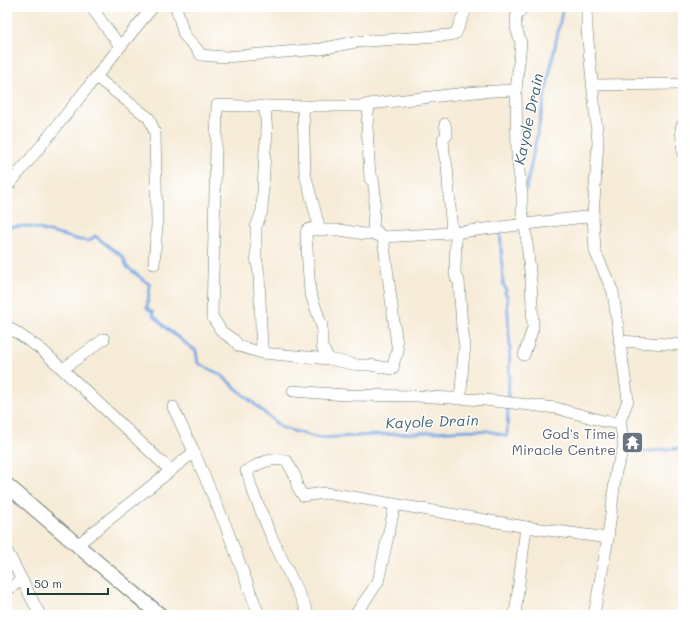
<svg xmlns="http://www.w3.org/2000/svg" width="690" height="622" viewBox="0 0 690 622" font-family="Mali,sans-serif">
  <rect width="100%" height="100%" fill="#fff"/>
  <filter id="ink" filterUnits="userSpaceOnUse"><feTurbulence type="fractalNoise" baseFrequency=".025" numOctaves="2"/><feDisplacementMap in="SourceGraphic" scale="8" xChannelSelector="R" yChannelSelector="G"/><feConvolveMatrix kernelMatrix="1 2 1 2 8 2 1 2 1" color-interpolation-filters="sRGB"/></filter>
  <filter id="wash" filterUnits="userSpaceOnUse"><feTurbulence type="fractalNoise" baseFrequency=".012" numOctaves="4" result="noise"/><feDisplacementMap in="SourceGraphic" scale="16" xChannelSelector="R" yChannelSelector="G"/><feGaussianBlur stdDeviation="0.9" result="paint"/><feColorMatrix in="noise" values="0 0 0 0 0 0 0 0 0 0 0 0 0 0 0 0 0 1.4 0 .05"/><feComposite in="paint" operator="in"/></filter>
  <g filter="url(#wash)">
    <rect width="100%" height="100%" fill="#f6ebd7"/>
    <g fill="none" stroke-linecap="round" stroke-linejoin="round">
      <g stroke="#78a6e1" stroke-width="3">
        <polyline points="526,189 563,7"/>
        <polyline points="7,227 27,226 80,240 89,241 95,236 123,257 127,267 150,285 147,308 153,312 153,315 167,329 196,351 198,363 221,375 282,428 319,438 469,430 489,431 507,436 510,349 507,296 505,293 506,290 503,282 500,229"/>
        <polyline points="630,449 642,452 683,448"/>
      </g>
    </g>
  </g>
  <g filter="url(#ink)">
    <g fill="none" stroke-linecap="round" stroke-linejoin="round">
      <defs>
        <g id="minor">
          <polyline points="91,7 120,46"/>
          <polyline points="176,7 184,35 197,49 201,55 225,57 321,49 355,42 450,35 456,33 467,7"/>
          <polyline points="522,7 521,10 516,17 516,28 521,43 516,90 517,156 522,194 522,212 525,224 531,281 533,328 524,355"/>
          <polyline points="587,7 587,30 598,142 593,216 595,251 613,292 628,400 620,421 624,447 616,471 608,538 594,615"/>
          <polyline points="96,77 149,118 155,133 157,225 154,264"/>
          <polyline points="593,85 683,84"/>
          <polyline points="369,104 367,125 370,179 373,179 375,195 373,228 383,237 398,353 395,357 393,369 370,365 357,365 329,359 262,353 239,346 234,340 222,332 212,316 217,105 242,106 362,106 369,104 475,92 516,90"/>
          <polyline points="303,106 305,174 319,226 307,230 306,234 310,292 322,326 322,347 329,359"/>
          <polyline points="445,124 447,135 443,139 444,153 447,166 452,233 456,234 455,274 456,278 459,281 462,328 465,346 463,362 461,391 458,399"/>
          <polyline points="683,124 681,128 683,153"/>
          <path d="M7 187C57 128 103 66 153 7"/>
          <polyline points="307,230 340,230 364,234 374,234 383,237 452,233 593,216"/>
          <polyline points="7,326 42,350 171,471"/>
          <polyline points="619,341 683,345"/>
          <polyline points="262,353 259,273 256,257 256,227 262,211 265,150 267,135 265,106"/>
          <polyline points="63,369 104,339"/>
          <polyline points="293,391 346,395 416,396 485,400 556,408 603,421 616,423 620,421"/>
          <polyline points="173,407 194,452 225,524 259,615"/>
          <polyline points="77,545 194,452"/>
          <polyline points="7,551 40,615"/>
          <polyline points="7,590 22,580"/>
          <path d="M309 615 272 538 251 487 248 474 246 471C258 464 272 456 287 461L296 478 297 486 303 496 324 493 347 496 526 527 608 538"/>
          <polyline points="358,615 357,612 378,582 395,504"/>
          <polyline points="515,615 526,527"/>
        </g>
        <polyline id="major" points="7,485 104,568 160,615"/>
      </defs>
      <use href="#minor" stroke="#6a7a6d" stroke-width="12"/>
      <use href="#major" stroke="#6a7a6d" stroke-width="16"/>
      <use href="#minor" stroke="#fff" stroke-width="11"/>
      <use href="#major" stroke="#fff" stroke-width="14"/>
    </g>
  </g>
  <defs>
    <symbol id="temple-square" viewBox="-11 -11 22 22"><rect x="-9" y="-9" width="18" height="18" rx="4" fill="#6b7280" stroke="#fff"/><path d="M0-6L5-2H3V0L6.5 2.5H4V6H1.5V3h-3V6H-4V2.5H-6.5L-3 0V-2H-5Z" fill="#fff"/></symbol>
  </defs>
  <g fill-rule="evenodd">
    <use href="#temple-square" x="620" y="430" width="25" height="25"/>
  </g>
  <g text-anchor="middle" stroke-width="3" stroke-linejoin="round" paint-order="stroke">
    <g font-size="14" fill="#5b616d" stroke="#fff" text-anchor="end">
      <text x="616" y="439">God's Time<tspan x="616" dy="16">Miracle Centre</tspan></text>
    </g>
    <g font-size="15" font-style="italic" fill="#3e6271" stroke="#fff">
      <text transform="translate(529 119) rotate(-78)" y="5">Kayole Drain</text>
      <text transform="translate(432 422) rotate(-2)" y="5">Kayole Drain</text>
    </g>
  </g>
  <rect width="690" height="622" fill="none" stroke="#fff" stroke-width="24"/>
  <path d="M28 588v6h80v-6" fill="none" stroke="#1f3d34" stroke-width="2"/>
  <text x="34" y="588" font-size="12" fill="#1f3d34" stroke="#ffffff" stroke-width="3" paint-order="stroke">50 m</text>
</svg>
